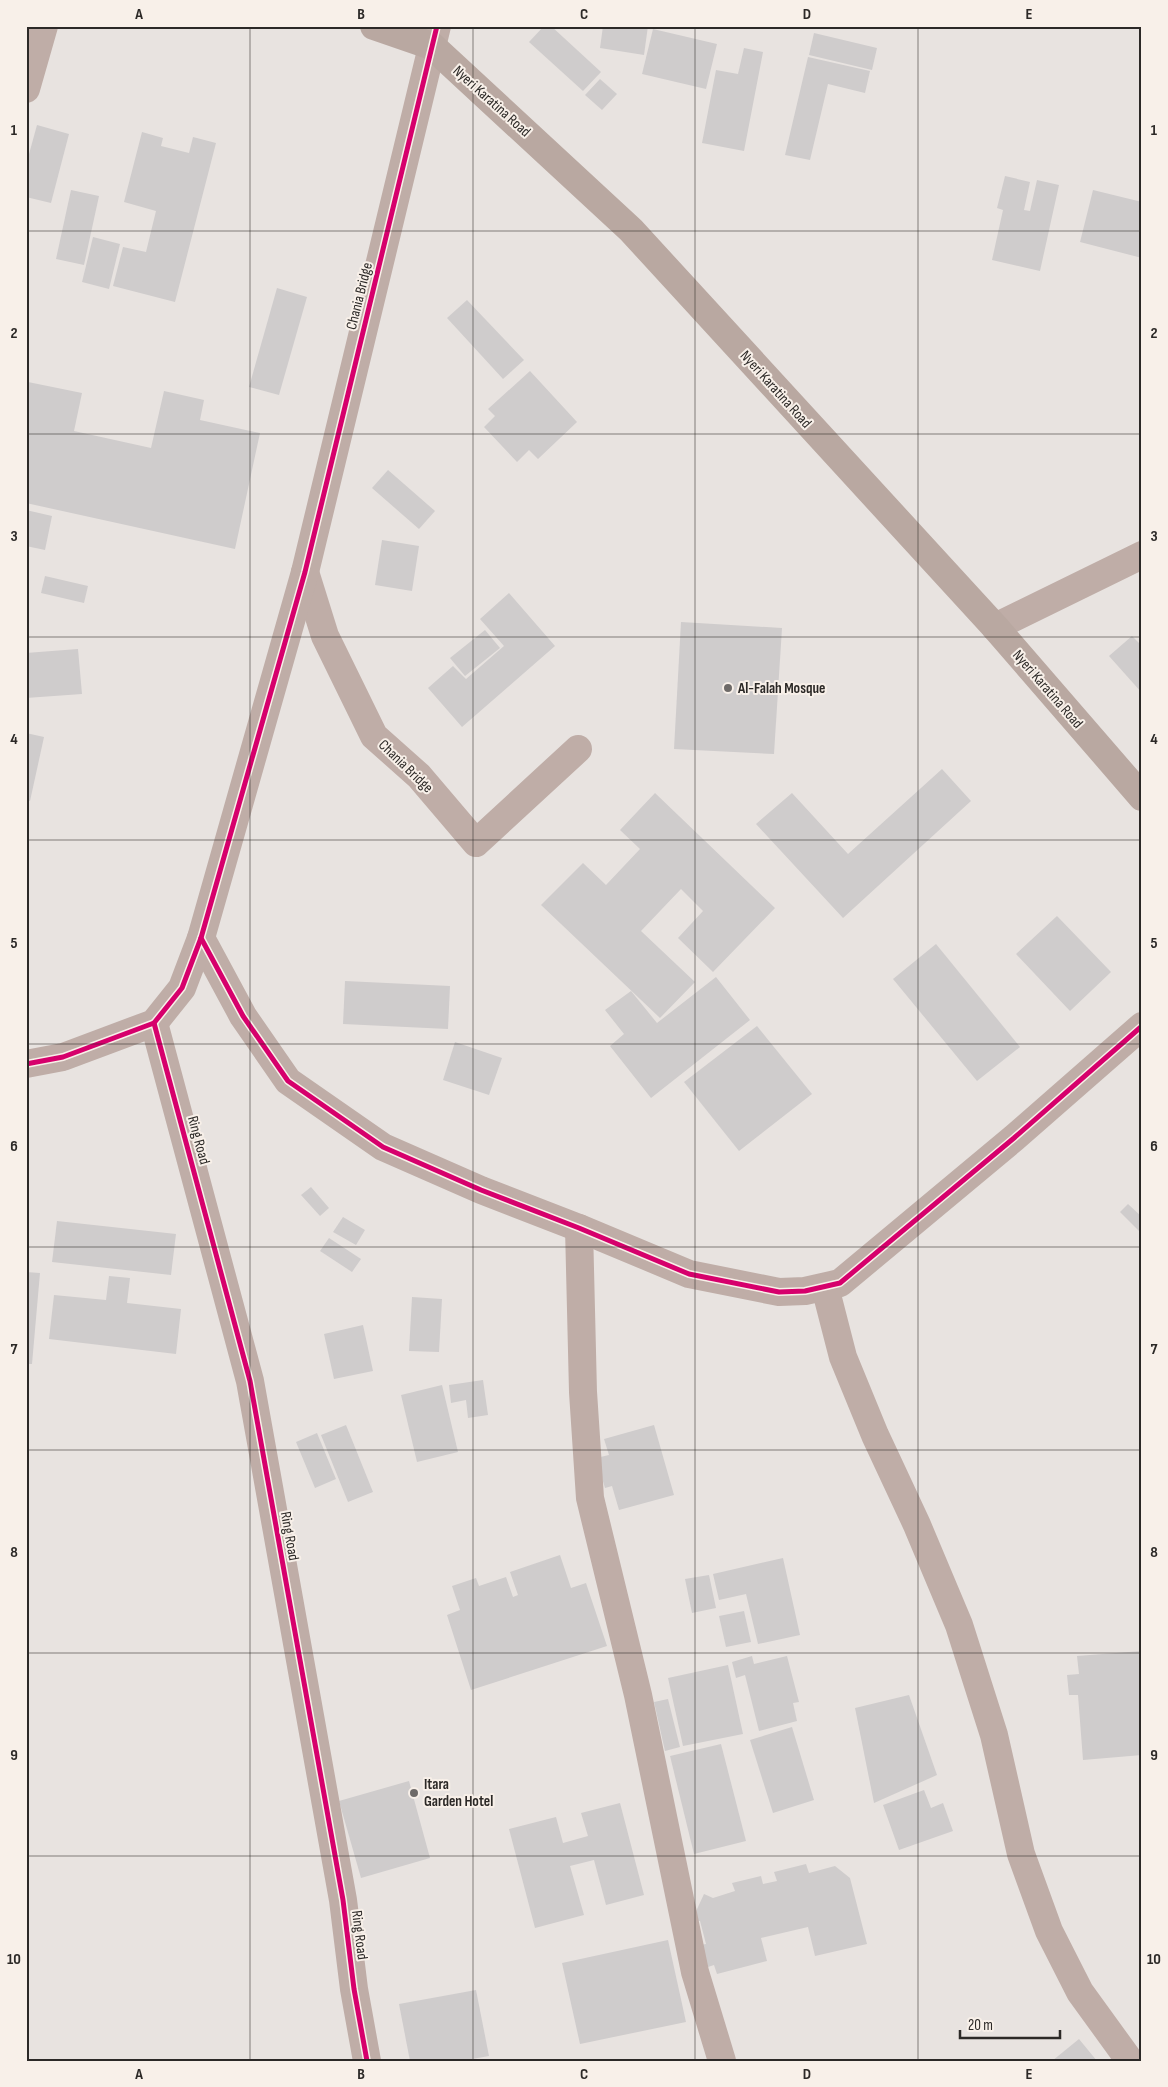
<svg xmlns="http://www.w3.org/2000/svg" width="1168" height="2087" viewBox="0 0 1168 2087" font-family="'Sofia Sans Condensed',sans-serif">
  <rect width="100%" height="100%" fill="#e8e3e0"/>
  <g fill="#cfcccc">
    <polygon points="544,26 551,26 601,72 583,91 529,42"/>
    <polygon points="603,26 648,26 644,55 600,48"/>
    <polygon points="653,29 717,44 706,89 642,74"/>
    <polygon points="814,33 877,48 872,70 809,55"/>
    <polygon points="744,48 763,52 744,151 702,143 716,70 738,74"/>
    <polygon points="808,57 870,71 865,93 828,84 810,160 785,155"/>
    <polygon points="600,79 617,94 602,110 585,95"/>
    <polygon points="37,125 69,134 51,203 26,197 26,165"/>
    <polygon points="142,132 163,138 161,146 189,153 193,137 216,143 175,302 113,286 123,247 146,252 156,211 124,202"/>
    <polygon points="1005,176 1030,182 1024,210 1030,211 1037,180 1059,185 1040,271 992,260 1003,210 997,208"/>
    <polygon points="71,190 99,196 84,265 56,259"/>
    <polygon points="1093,190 1142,202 1142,258 1080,242"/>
    <polygon points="93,237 120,244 109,289 82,282"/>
    <polygon points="277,288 307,297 279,395 249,387"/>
    <polygon points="467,300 524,360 503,379 447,318"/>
    <polygon points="530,371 577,422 538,459 529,450 517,462 484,427 495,416 488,409"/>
    <polygon points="28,382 82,393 74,431 151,448 164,391 204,400 200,420 260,433 235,549 26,503"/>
    <polygon points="388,470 435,511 419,529 372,488"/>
    <polygon points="26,510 52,516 45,550 26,546"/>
    <polygon points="382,540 419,546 412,591 375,585"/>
    <polygon points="45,576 88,586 84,603 41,593"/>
    <polygon points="509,593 555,646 462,727 428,688 453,666 466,679 504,646 480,619"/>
    <polygon points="681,622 782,628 774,754 674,749"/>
    <polygon points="485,630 500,648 465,676 450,658"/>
    <polygon points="1132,636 1142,646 1142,693 1109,656"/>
    <polygon points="78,649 82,694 26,698 26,653"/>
    <polygon points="26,733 44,737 30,801 26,800"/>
    <polygon points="942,769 971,801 843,918 756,824 792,793 848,854"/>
    <polygon points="655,793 775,908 713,972 678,938 703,911 681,889 641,931 695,982 660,1018 541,905 583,863 606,885 640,849 620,830"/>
    <polygon points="1057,916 1111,972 1070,1011 1016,954"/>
    <polygon points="936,944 1020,1047 977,1081 893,979"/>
    <polygon points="716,977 750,1020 651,1098 610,1046 624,1034 605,1010 631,991 657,1023"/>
    <polygon points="345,981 450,986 448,1029 343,1024"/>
    <polygon points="757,1026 812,1094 739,1151 684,1082"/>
    <polygon points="455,1042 502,1058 489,1095 443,1080"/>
    <polygon points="311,1187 329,1208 320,1216 301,1195"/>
    <polygon points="1128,1204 1142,1217 1142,1234 1120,1212"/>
    <polygon points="343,1217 365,1230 356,1245 333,1232"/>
    <polygon points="57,1221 176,1234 171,1275 52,1262"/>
    <polygon points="329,1238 361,1259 352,1272 320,1251"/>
    <polygon points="26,1272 40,1273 32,1364 26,1364"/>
    <polygon points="109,1276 130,1278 127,1303 181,1309 176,1354 49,1339 54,1295 106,1300"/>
    <polygon points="412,1297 442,1299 439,1352 409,1351"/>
    <polygon points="363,1325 373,1371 334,1379 324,1334"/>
    <polygon points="483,1380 488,1415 468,1418 466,1400 451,1403 449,1385"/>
    <polygon points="442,1385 458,1452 417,1462 401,1395"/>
    <polygon points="346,1425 373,1492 348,1502 321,1435"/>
    <polygon points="654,1425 674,1495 619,1510 612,1486 605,1488 596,1458 609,1455 604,1439"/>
    <polygon points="317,1433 336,1479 315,1488 296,1442"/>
    <polygon points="560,1555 571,1588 586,1583 607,1646 471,1690 447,1615 460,1610 452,1586 476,1578 479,1586 506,1577 513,1597 518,1595 510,1572"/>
    <polygon points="783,1558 800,1635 758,1644 746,1594 719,1600 713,1574"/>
    <polygon points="709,1575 716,1608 692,1613 685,1579"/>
    <polygon points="744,1611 751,1642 726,1647 719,1616"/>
    <polygon points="1142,1651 1142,1755 1083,1760 1078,1695 1069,1695 1067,1675 1079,1674 1077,1656"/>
    <polygon points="752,1656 754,1664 787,1656 799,1702 793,1703 797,1721 759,1731 745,1675 736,1678 732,1662"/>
    <polygon points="728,1665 743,1734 683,1746 668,1678"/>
    <polygon points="909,1695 937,1775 874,1803 855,1708"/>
    <polygon points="668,1699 680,1747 665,1751 654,1702"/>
    <polygon points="792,1727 814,1800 773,1813 750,1740"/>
    <polygon points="721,1744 746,1841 694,1854 670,1756"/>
    <polygon points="409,1781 430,1858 361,1878 339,1801"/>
    <polygon points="924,1790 931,1808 943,1803 953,1831 899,1850 883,1805"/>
    <polygon points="620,1803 644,1895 606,1905 594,1860 570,1866 584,1915 535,1928 509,1829 556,1817 563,1843 588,1836 581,1813"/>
    <polygon points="806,1864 809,1873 835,1866 850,1878 867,1944 815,1956 808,1927 761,1938 767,1961 717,1974 714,1965 705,1968 700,1945 706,1944 700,1921 692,1920 704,1894 713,1898 735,1891 732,1883 761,1876 763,1884 777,1881 774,1872"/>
    <polygon points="668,1940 686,2022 580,2044 562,1963"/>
    <polygon points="476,1990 489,2056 461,2061 410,2061 399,2004"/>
    <polygon points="1079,2039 1097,2061 1052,2061"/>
  </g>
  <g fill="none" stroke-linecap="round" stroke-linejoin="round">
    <g stroke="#bfada7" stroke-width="28">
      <polyline points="26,89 44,26"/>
      <polyline points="305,572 325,636 374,736 419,776 476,843 578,749"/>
      <polyline points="995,627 1142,555"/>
      <polyline points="201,938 243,1016 288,1081 383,1147 481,1190 579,1228 689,1274 779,1292 805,1291 840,1283 1014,1138 1142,1026"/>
      <polyline points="154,1023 250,1381 343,1900 354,1989 367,2061"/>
      <polyline points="26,1064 63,1057 154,1023 182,988 201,938 305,572 437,26"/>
      <polyline points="579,1228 583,1392 590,1498 638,1695 695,1972 722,2061"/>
      <polyline points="825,1287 843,1357 875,1435 917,1525 959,1625 994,1735 1021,1854 1049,1931 1080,1992 1130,2061"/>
    </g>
    <polyline stroke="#b9a8a1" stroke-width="28" points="374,26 432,46 631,230 995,627 1142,797"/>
    <defs>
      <g id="cycleway">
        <polyline points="201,938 243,1016 288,1081 383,1147 481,1190 579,1228 689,1274 779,1292 805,1291 840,1283 1014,1138 1142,1026"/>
        <polyline points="154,1023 250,1381 343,1900 354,1989 367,2061"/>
        <polyline points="26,1064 63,1057 154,1023 182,988 201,938 305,572 437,26"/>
      </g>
    </defs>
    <use href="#cycleway" stroke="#f8f0e9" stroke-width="8"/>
    <use href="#cycleway" stroke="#d6006c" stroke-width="5"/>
  </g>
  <path fill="none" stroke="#2c2927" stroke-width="1" stroke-opacity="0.55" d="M250 26V2061M473 26V2061M695 26V2061M918 26V2061M26 231H1142M26 434H1142M26 637H1142M26 840H1142M26 1044H1142M26 1247H1142M26 1450H1142M26 1653H1142M26 1856H1142"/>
  <g fill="#6e6a68" stroke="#f8f0e9" stroke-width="2">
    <circle cx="728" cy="688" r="5"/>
    <circle cx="414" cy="1793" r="5"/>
  </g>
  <g text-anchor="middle" stroke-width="4" stroke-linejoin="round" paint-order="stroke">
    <g font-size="15" fill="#2c2927" stroke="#f8f0e9">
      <text transform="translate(492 101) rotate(42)" y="5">Nyeri Karatina Road</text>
      <text transform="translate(359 296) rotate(-76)" y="5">Chania Bridge</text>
      <text transform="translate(776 389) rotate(48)" y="5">Nyeri Karatina Road</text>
      <text transform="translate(1048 689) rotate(49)" y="5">Nyeri Karatina Road</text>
      <text transform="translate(406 766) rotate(44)" y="5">Chania Bridge</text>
      <text transform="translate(199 1140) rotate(75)" y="5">Ring Road</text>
      <text transform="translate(290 1536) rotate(80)" y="5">Ring Road</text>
      <text transform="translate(360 1935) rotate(83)" y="5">Ring Road</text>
    </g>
    <g font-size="15" font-weight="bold" fill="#2c2927" stroke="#f8f0e9" text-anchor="start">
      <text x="738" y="693">Al-Falah Mosque</text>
      <text x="424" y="1789">Itara<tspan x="424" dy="17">Garden Hotel</tspan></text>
    </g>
  </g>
  <rect width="1168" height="2087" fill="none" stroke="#f8f0e9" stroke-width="55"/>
  <path d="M960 2030v8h100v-8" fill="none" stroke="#2c2927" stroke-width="2.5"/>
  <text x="968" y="2030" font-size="15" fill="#2c2927" stroke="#f8f0e9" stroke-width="4" paint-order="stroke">20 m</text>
  <rect x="28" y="28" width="1112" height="2032" fill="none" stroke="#2c2927" stroke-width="2"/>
  <g font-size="16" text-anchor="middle" font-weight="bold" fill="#2c2927">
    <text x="139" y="19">A</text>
    <text x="361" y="19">B</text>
    <text x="584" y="19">C</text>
    <text x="807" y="19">D</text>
    <text x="1029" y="19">E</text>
    <text x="14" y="135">1</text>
    <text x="1154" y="135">1</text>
    <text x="14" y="338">2</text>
    <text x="1154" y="338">2</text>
    <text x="14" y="541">3</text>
    <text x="1154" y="541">3</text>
    <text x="14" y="744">4</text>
    <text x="1154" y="744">4</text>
    <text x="14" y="948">5</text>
    <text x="1154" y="948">5</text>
    <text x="14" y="1151">6</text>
    <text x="1154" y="1151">6</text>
    <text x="14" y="1354">7</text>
    <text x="1154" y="1354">7</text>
    <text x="14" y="1557">8</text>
    <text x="1154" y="1557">8</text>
    <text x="14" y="1760">9</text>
    <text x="1154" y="1760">9</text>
    <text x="14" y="1964">10</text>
    <text x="1154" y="1964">10</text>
    <text x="139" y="2079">A</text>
    <text x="361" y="2079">B</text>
    <text x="584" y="2079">C</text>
    <text x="807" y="2079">D</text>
    <text x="1029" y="2079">E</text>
  </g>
</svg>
